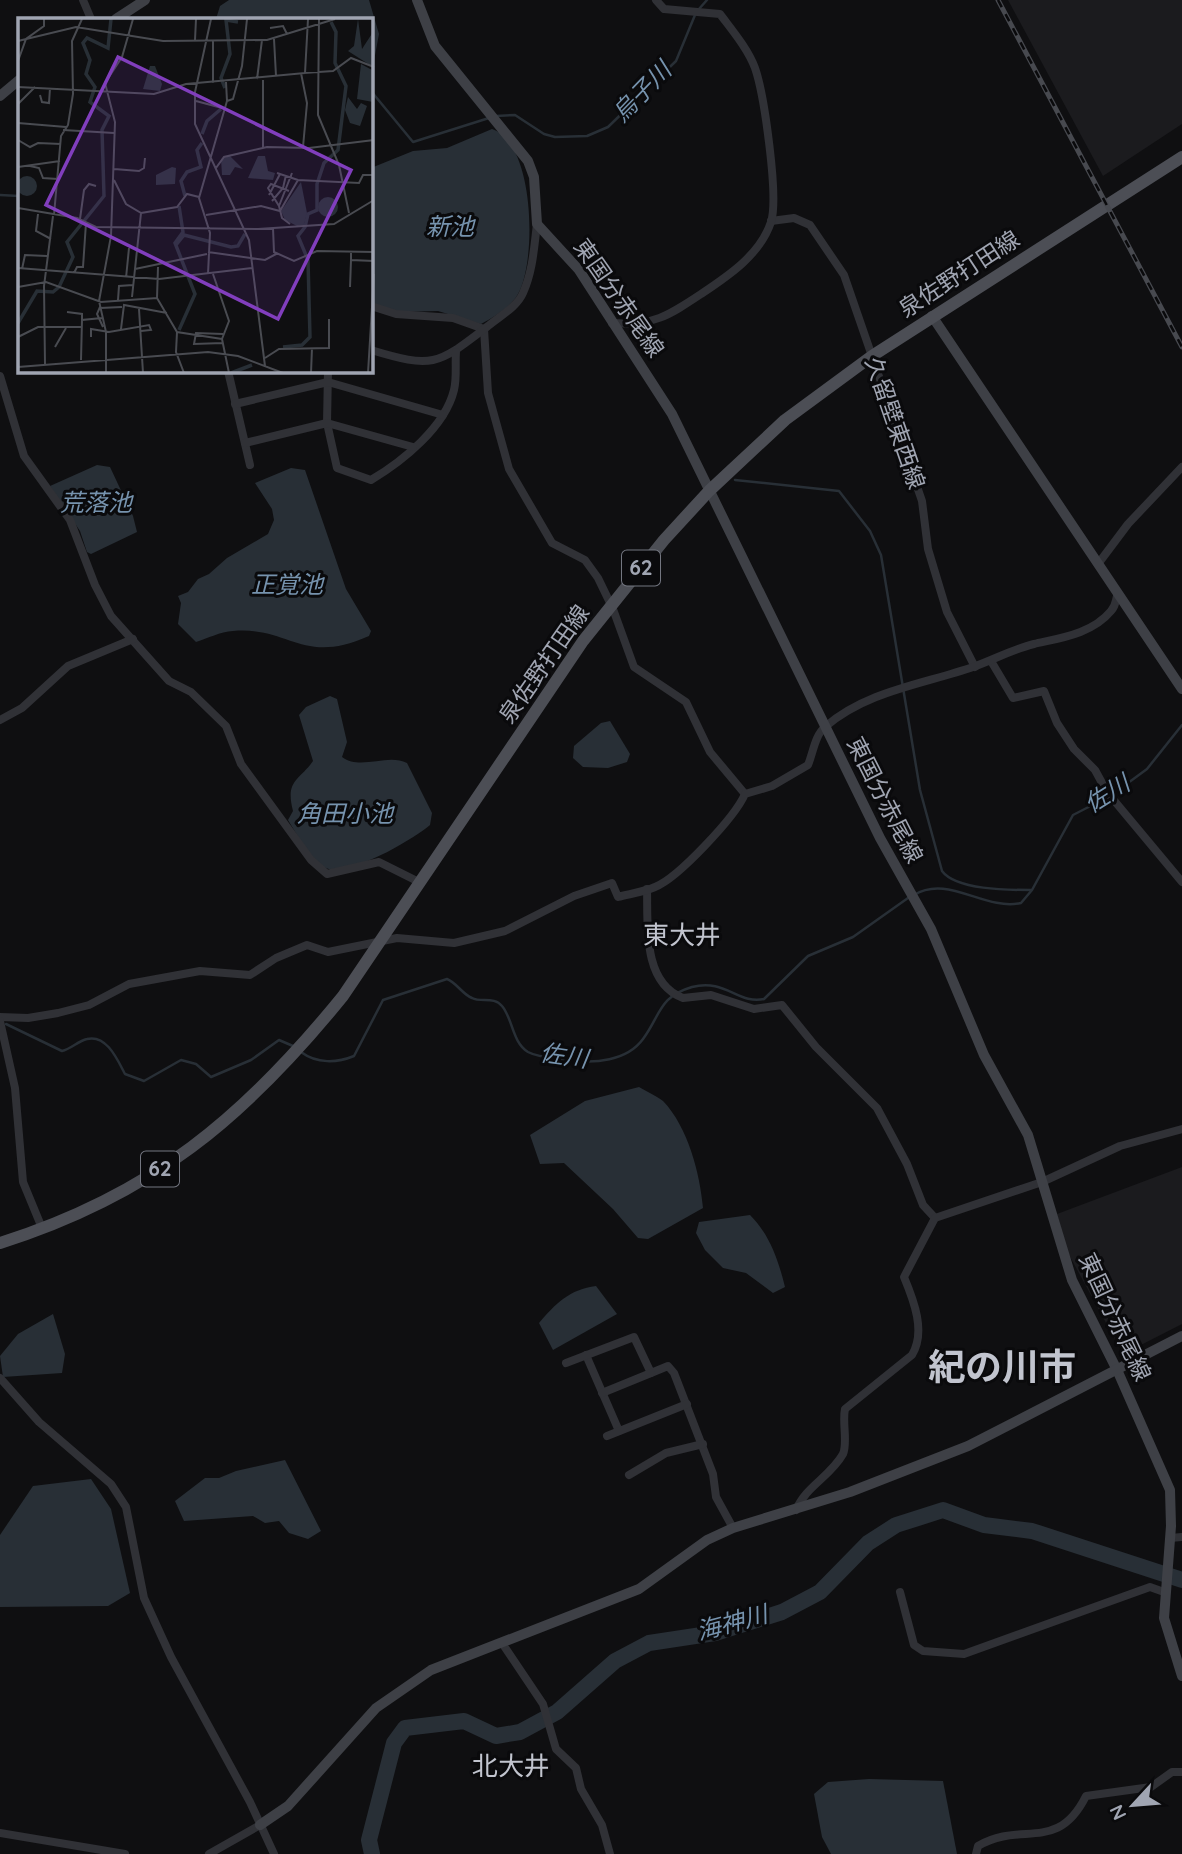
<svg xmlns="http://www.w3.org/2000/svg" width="1182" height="1854" viewBox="0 0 1182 1854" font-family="Quicksand,'Noto Sans JP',sans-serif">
  <rect width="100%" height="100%" fill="#0f0f11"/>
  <g fill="#1b1b1e">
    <polygon points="1008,0 1182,0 1182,124 1103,176"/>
    <polygon points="1182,1167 1182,1324 1135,1348 1117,1343 1068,1253 1057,1214"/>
  </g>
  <g fill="#282f36">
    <polygon points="229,0 369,0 379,34 373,66 371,69 371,19 216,19 220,6"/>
    <path d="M492 129C535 143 537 261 518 294 511 307 494 317 481 324L438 311 396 312 371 304V168L413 151 447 148Z"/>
    <polygon points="97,465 110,467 133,516 137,532 91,554 87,552 80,531 50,486"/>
    <path d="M291 468 305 470 346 589 371 631 369 636C302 666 290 626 233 631 220 632 208 638 196 642L178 624 181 603 178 596 188 592 198 579 209 574 227 558 268 534 274 520 272 509 255 483Z"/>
    <path d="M330 696 337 699 347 742 342 757C361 771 387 753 407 763L432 813 430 825C412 840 345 880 324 867 308 856 298 836 288 820L293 811C285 780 299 781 313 761L299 715 306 707Z"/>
    <polygon points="610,721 630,754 627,762 608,768 583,767 573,758 574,746 601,723"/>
    <path d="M639 1087C647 1092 657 1096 663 1101 688 1127 700 1174 703 1208L648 1239 638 1238 613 1209 564 1163 540 1164 530 1135 585 1101Z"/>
    <path d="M750 1215C770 1235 778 1259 785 1287L773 1293 746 1273 723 1268 705 1250 696 1233 699 1222Z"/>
    <path d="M596 1286 617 1314 553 1350 539 1323C555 1304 570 1289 596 1286Z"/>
    <polygon points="53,1314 65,1354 62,1373 3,1377 0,1356 18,1334"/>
    <polygon points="285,1460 321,1531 308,1539 289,1533 279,1521 265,1523 253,1516 184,1521 175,1501 205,1478 219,1478 236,1471"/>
    <polygon points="91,1479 111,1509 130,1593 108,1606 0,1607 0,1535 33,1486"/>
    <polygon points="869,1779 943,1781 957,1854 831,1854 822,1837 814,1794 828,1782"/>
  </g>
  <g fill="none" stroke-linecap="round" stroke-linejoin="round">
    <g stroke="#282f36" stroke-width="2.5">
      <polyline points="699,9 707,0"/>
      <polyline points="371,91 413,142 489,118"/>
      <polyline points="496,116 515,115 544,134 555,137 587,136 608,127 676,61 695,15"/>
      <polyline points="0,195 19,196"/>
      <path d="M735 480 839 491 870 531 881 555 920 790 942 871C956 890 1008 890 1031 890"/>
      <polyline points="1113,794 1147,769 1182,725"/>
      <path d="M914 895C948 874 984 911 1021 903L1032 890 1073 815 1108 797"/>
      <path d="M6 1024 62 1051C71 1049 78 1041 87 1039 107 1034 118 1061 125 1074L144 1081 181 1060 196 1064 211 1077 251 1060 279 1040 293 1046"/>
      <path d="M301 1052C317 1064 337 1063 354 1056L383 1000 447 979C457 983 462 994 472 998 481 1003 494 996 502 1006 513 1019 512 1042 528 1052 539 1058 556 1058 569 1060 594 1064 627 1061 643 1039 661 1015 658 997 692 987 725 978 739 1005 764 999L808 956 853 937 908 898"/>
    </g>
    <polyline stroke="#282f36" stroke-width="16" points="372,1854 369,1840 394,1743 405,1728 464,1721 496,1736 520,1732 557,1712 615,1661 649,1643 715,1633 782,1612 820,1592 868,1543 896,1525 943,1510 984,1525 1032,1531 1182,1580"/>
    <g stroke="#303136" stroke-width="8">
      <polyline points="83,0 91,19"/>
      <polyline points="771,221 794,218 810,225 844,275 922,501 928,549 947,612 975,667"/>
      <polyline points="371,306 396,314 453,318 484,329 488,393 509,469 552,543 585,560 598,578 613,609 634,667 686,702 710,752 745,794"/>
      <path d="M612 323C653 326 668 316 701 294 728 276 760 255 771 222 779 197 764 94 755 68 748 49 732 30 720 14L664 9 656 0"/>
      <path d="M371 350C434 369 437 365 488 326 500 316 517 307 523 293 533 271 534 247 537 224"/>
      <polyline points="228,371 250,465"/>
      <path d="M328 371 327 423 337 468 371 480C403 461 445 427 454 390 457 378 455 364 456 352"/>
      <polyline points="0,376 24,456 70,520 95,585 111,616 169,681 191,692 226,726 241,764 311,860 327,874 379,862 421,883"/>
      <polyline points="235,404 328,382 443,415"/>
      <polyline points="245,443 327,423 413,447"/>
      <polyline points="1098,564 1128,524 1182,467"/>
      <polyline points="991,661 1013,698 1044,691 1057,723 1074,749 1095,770 1107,792 1182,882"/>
      <polyline points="0,720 22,708 68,666 133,639"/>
      <path d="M647 889C648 924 642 983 683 998L711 995 754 1009 782 1005 816 1047 877 1108 907 1164 923 1205 935 1218"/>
      <path d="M0 1017 28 1018 58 1013 89 1005 129 984 200 971 250 975 276 958 307 945 328 952 397 938 454 943 505 931 574 896 612 883 618 897C629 894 644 892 655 887 678 878 735 817 745 794L772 786 808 765C813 753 815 735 825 727 866 691 924 684 973 667 993 660 1013 649 1034 644 1060 638 1092 634 1111 611 1117 604 1115 600 1118 593"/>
      <polyline points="0,1021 15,1088 23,1182 42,1228"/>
      <polyline points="586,1355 619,1431"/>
      <polyline points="566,1363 634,1337 651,1373 668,1366 674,1373 713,1474 716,1497 733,1528"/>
      <polyline points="0,1378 39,1422 111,1484 126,1507 144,1598 171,1657 250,1802 274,1854"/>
      <polyline points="602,1393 651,1373"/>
      <polyline points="607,1436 687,1404"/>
      <polyline points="629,1475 666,1453 703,1444"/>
      <path d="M796 1510C806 1486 830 1477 843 1454 848 1443 842 1422 845 1409L912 1355C926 1332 914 1301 904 1277L935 1218 1042 1182 1120 1146 1182 1129"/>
      <polyline points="1170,1538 1182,1537"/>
      <polyline points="900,1592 914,1645 923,1651 964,1654 1150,1587 1164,1592"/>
      <polyline points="502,1643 543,1704 556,1749 576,1768 581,1789 602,1825 610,1854"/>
      <polyline points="0,1833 125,1854"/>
      <polyline points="209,1854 260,1825"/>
      <path d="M976 1854 978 1846C1022 1820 1057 1854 1086 1796L1151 1787 1172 1772H1182"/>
    </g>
    <g stroke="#3e4046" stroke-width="10">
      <polyline points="417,0 435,46 528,161 534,177 537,224 579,270 672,414 880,838 931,929 984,1055 1028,1135 1072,1280 1118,1372 1170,1490 1171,1526 1164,1618 1182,1676"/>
      <polyline points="116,19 145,0"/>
      <polyline points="0,96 19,80"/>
      <polyline points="932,316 1182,689"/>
      <polyline points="260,1825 288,1806 376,1708 431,1670 639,1589 707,1540 733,1528 850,1492 968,1446 1182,1336"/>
    </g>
    <path stroke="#4c4e55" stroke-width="12" d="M0 1243C152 1195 244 1118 343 996L583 641 664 540 709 491 785 420 872 356 1182 157"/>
    <defs>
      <polyline id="rail" points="998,0 1182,347"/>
    </defs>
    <use href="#rail" stroke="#47494f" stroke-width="5"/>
    <use href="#rail" stroke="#0a0a0c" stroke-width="2.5" stroke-dasharray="8" stroke-linecap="butt"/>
  </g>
  <g text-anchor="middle" stroke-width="6" stroke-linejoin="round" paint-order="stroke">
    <g fill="#0a0a0c" stroke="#737680" stroke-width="2">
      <rect x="622" y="550.5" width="38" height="35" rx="5"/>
      <rect x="141" y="1151.5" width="38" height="35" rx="5"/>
    </g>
    <g font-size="21" font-weight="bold" fill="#a0a5b2">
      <text x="641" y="575">62</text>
      <text x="160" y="1176">62</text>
    </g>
    <g font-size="23" fill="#a0a5b2" stroke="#0a0a0c">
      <text transform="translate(959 274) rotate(-33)" y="8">泉佐野打田線</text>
      <text transform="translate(619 298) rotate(55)" y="8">東国分赤尾線</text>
      <text transform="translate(895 423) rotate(71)" y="8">久留壁東西線</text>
      <text transform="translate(544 664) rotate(-55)" y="8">泉佐野打田線</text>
      <text transform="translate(885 800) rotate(63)" y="8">東国分赤尾線</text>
      <text transform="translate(1115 1317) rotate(65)" y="8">東国分赤尾線</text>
    </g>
    <g font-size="24" font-style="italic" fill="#7693ae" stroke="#0a0a0c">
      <text transform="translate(642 92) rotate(-46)" y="8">烏子川</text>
      <text x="450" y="235">新池</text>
      <text x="96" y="511">荒落池</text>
      <text x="287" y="593">正覚池</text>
      <text transform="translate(1107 794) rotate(-32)" y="8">佐川</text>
      <text x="345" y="822">角田小池</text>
      <text transform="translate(564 1056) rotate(8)" y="8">佐川</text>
      <text transform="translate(732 1623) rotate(-15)" y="8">海神川</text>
    </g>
    <g font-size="26" fill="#c1c4ce" stroke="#0a0a0c">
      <text x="682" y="944">東大井</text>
      <text x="511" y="1775">北大井</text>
    </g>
    <g font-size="37" font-weight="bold" fill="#c1c4ce" stroke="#0a0a0c">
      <text x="1002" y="1380">紀の川市</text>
    </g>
  </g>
  <g transform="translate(18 18)">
    <rect width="355" height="355" fill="#0f0f11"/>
    <path d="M340 1 344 31 355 14V49L330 33 336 28ZM343 46 354 52 355 84 339 81ZM132 48H137L144 66 142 73 125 71ZM330 79 339 91 343 85 349 88 342 108 332 105 327 92ZM212 138 225 151 217 149 212 157H204L203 141ZM240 138H247L250 153 257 155 255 162 230 160ZM154 149 158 150 157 166 138 167V157ZM-1 168a10 10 0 1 1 20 0a10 10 0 1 1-20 0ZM283 164 289 195 286 207 279 208 267 202 263 193ZM300 189a10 10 0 1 1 20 0a10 10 0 1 1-20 0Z" fill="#282f36"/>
    <path fill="none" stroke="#282f36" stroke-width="3.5" d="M207 70 203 60 212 36 208 2 220 4M184 116 189 103 203 91M167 178 163 163 169 154 183 149 179 132 184 125M161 188 165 214 157 225 177 276 161 312M158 227 166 217 213 229 220 228 227 216M0 305 19 273 35 274 41 269 55 239 49 224 86 178 84 112 91 98 72 84 77 69 68 56 72 42 65 25 69 20 90 30 93 1M265 329 284 327 292 319 290 242 280 218 287 209 290 196 299 192V166L306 145 320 132 328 68 317 45 318 14 313 4M213 355 234 347"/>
    <path fill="none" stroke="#494b51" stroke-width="2" d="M193 1 177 74V106L231 222 247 348M290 1 287 55 315 53 333 40 356 49M301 1 300 97 321 147 331 195M252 10 265 8 269 16M256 21 258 58M177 22 178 1M195 22V65M0 23 58 9 145 23 249 22 317 1M0 43 8 21 26 8V1M283 55 289 85 285 129M239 61 244 22M0 69 136 76 168 66 287 55M22 77 24 84 31 85 32 70M178 83 204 90M209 83 215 81 224 48 229 1M0 86 17 69M0 105 48 109M45 112 96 115M0 122 12 129 20 125 43 126M245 130V62M12 148 21 150 25 160 40 161M0 149 42 143M198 150 206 139 249 129 291 130 356 122M96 151 121 153 126 150 127 140M259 155 280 162M96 162 108 186 123 195 114 279M251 177 262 156M254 183 265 170 268 157M261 188 250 170 253 166 271 173M0 190 59 200 78 209 240 211 316 206 356 182M123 195 159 189 169 176 181 179M20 196 18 213 33 221M36 197 43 118 50 107 55 76 54 23 64 1M188 197 243 188 262 193 280 162 341 165 345 157H356M62 201 66 172 71 166 78 168M272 206 264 200 261 188 274 155M255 210 256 234 276 243 299 233 356 234M190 234 247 242 258 236M333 235V242L356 243M0 250 141 261 234 250M4 251 7 237 29 238M117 251 189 236M56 255 59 249H65L68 205M190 256 192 215 181 180 209 83 208 64M195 256 211 303 204 321 211 355M108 260 111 230M0 269 28 264 83 284 139 280 159 314 204 321M332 269 333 242M139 280 140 249M100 282 101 268 115 267M82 289 79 296 85 309M82 290 104 289M121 291 125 355M49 294 64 296V302M103 311 106 287 149 295M159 314 158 334 166 355M205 316 178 315 176 326 205 325M0 319 20 309H63M73 319V311L91 314 131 307 133 312 123 313M37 329 48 310M247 340 261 331 311 330V301M63 342 64 302 84 300M27 346 26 268 35 198M0 349 190 334 220 338 265 355M88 355V314L81 283 93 218 97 104 87 65 104 39 115 1M293 355 294 330M350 355 356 256"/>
    <path fill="#813ebd" fill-opacity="0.15" stroke="#813ebd" stroke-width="3.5" d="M100 39 333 152 260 301 28 187Z"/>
    <rect width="355" height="355" fill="none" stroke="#a0a5b2" stroke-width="3.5"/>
  </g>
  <g transform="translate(1133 1805) rotate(244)" stroke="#0a0a0c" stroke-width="5" paint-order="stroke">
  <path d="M0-5L12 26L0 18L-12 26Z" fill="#a0a5b2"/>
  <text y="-10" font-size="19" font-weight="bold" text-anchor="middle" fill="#a0a5b2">N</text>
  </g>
</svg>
